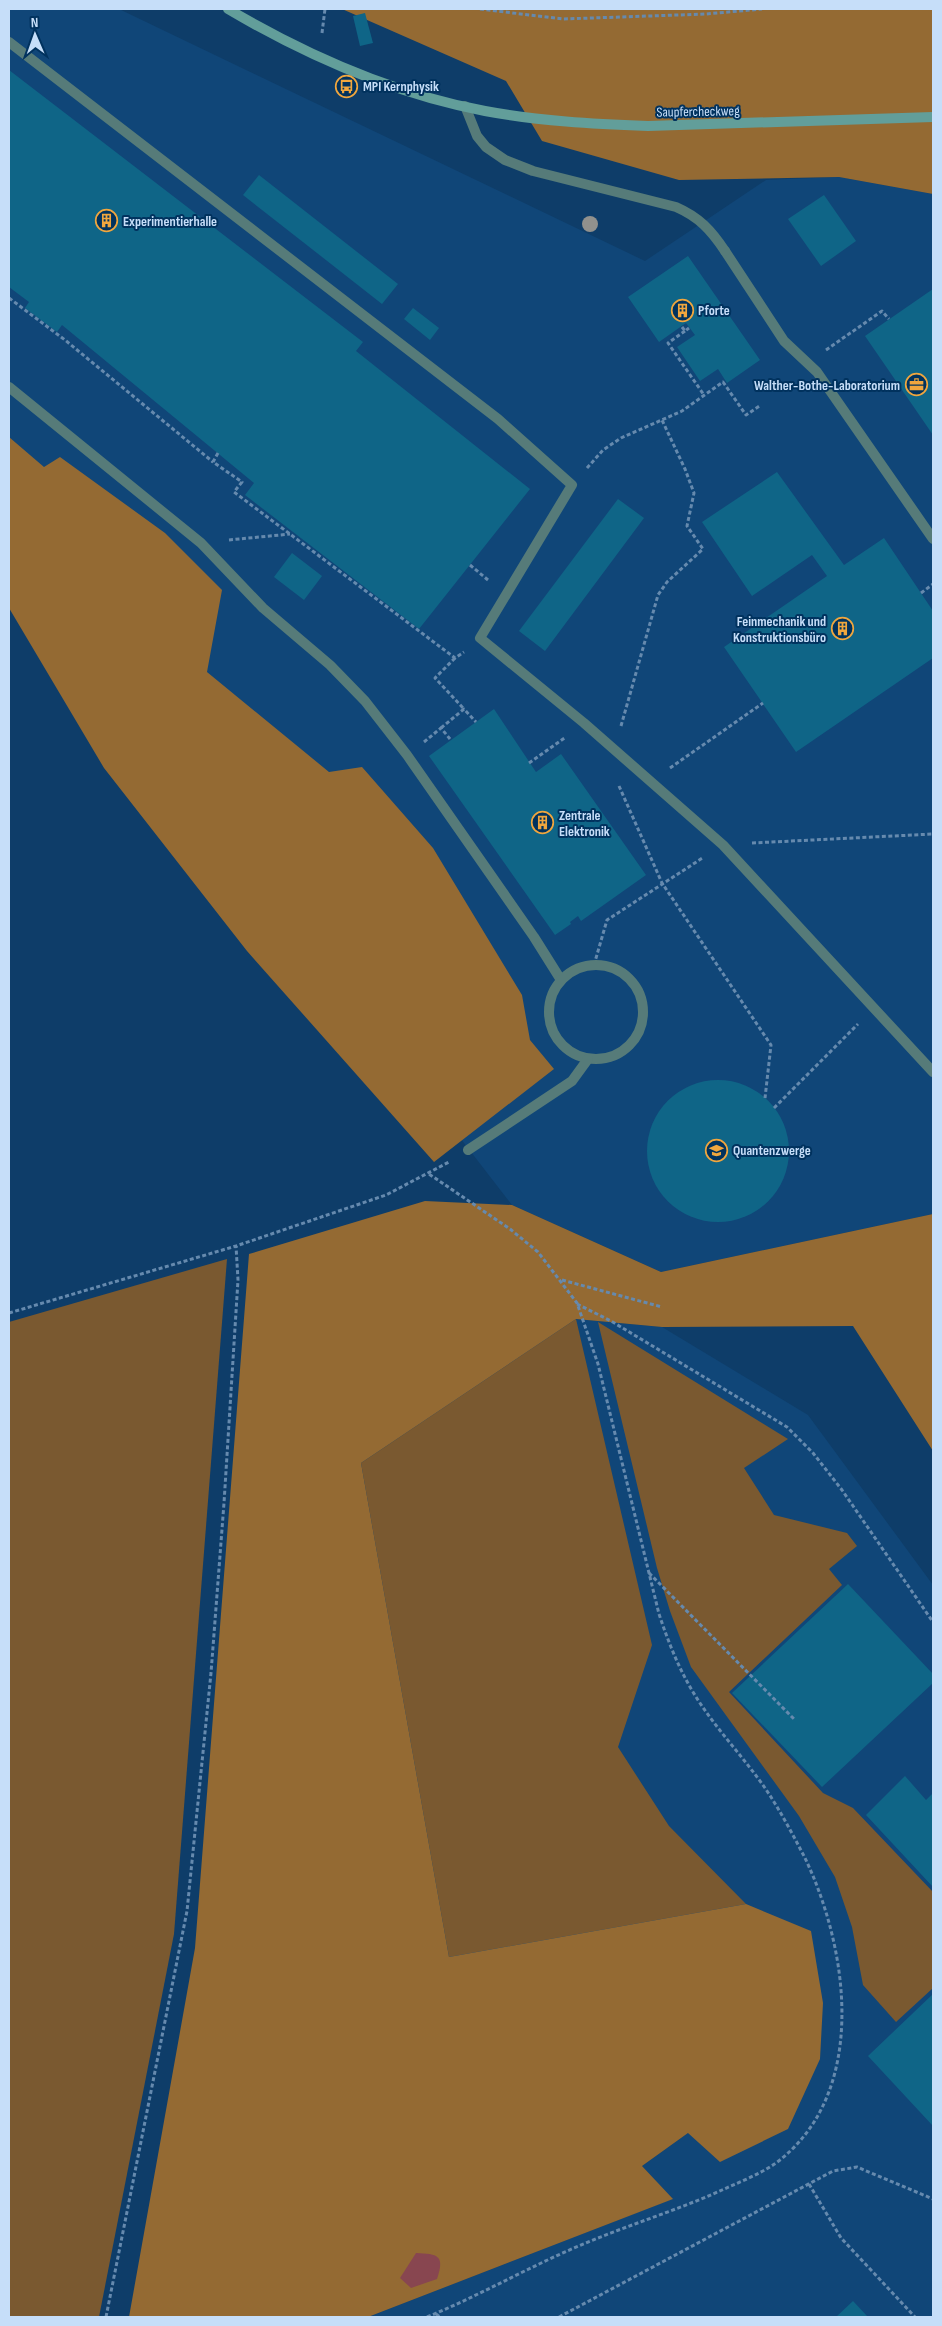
<svg xmlns="http://www.w3.org/2000/svg" width="942" height="2326" viewBox="0 0 942 2326" font-family="'Sofia Sans Condensed',sans-serif">
  <rect width="100%" height="100%" fill="#0e3d69"/>
  <g fill="#104678">
    <polygon points="9,9 119,9 645,261 766,180 839,177 933,194 933,1214 661,1272 512,1205 9,554"/>
    <polygon points="576,1319 662,1327 808,1415 933,1585 933,2317 368,2317 672,2199 642,2166 688,2133 788,2129 449,1957"/>
  </g>
  <g fill="#7a5930">
    <polygon points="227,1259 174,1934 99,2317 9,2317 9,1322"/>
    <polygon points="576,1319 652,1645 618,1747 669,1826 746,1904 449,1957 361,1463"/>
    <polygon points="598,1322 788,1439 744,1468 774,1515 847,1533 857,1546 829,1569 842,1585 729,1692 823,1793 853,1808 933,1892 933,1988 896,2022 863,1985 852,1927 835,1877 799,1816 691,1667 670,1611 657,1568"/>
  </g>
  <g fill="#946a33">
    <polygon points="342,9 933,9 933,194 839,177 679,180 542,141 506,81"/>
    <polygon points="9,437 44,467 60,457 165,533 222,590 207,672 329,772 362,767 433,848 522,995 530,1040 554,1069 434,1162 247,951 104,768 9,608"/>
    <polygon points="425,1201 512,1205 661,1272 933,1214 933,1451 853,1326 662,1327 576,1319 361,1463 449,1957 746,1904 811,1931 823,2003 820,2059 788,2129 720,2162 688,2133 642,2166 673,2199 368,2317 129,2317 195,1948 249,1254"/>
  </g>
  <path fill="#884650" d="M416 2253C438 2254 445 2255 437 2279L411 2288 400 2278Z"/>
  <g fill="#0f6587">
    <polygon points="365,13 373,43 360,46 353,16"/>
    <polygon points="9,70 363,342 356,351 530,489 419,629 245,495 254,483 62,325 57,332 25,308 29,302 9,287"/>
    <polygon points="259,175 398,284 382,304 243,195"/>
    <polygon points="824,195 856,241 821,266 788,219"/>
    <polygon points="688,256 760,360 727,383 718,369 700,381 677,347 695,335 686,323 659,342 628,297"/>
    <polygon points="933,289 933,435 865,336"/>
    <polygon points="413,308 439,328 430,340 404,319"/>
    <polygon points="777,472 844,565 884,538 933,611 933,658 796,752 724,647 827,576 812,555 752,596 702,522"/>
    <polygon points="618,499 644,518 545,651 519,631"/>
    <polygon points="292,553 322,576 304,600 274,577"/>
    <polygon points="494,709 536,772 561,754 646,875 581,921 578,916 570,922 571,924 555,935 429,756"/>
    <circle cx="718" cy="1151" r="71"/>
    <polygon points="848,1584 933,1674 933,1683 822,1787 732,1693"/>
    <polygon points="905,1776 926,1800 933,1793 933,1887 866,1815"/>
    <polygon points="933,1994 933,2126 868,2056"/>
    <polygon points="853,2301 868,2317 836,2317"/>
  </g>
  <g fill="none" stroke-linecap="round" stroke-linejoin="round">
    <g stroke="#668aae" stroke-width="3" stroke-dasharray="4 2.5" stroke-linecap="butt">
      <polyline points="480,9 563,19 706,14 762,9"/>
      <polyline points="322,33 325,9"/>
      <polyline points="9,298 65,340 213,462"/>
      <polyline points="682,327 685,331 689,328"/>
      <polyline points="685,331 668,343 704,395"/>
      <polyline points="826,350 882,311 889,319"/>
      <polyline points="218,453 213,462 242,482 234,492 455,658 464,652"/>
      <polyline points="587,468 603,450 621,438 682,411 723,382 746,415 761,405"/>
      <polyline points="229,540 290,534"/>
      <polyline points="470,565 488,580"/>
      <polyline points="921,593 933,584"/>
      <polyline points="455,658 435,678 464,709"/>
      <polyline points="621,726 658,595 667,582 703,549 687,526 694,493 685,469 662,420"/>
      <polyline points="441,728 464,709 476,722"/>
      <polyline points="424,742 441,728 450,739"/>
      <polyline points="529,763 566,737"/>
      <polyline points="670,768 763,703"/>
      <polyline points="619,786 662,883 771,1045 765,1098"/>
      <polyline points="752,843 933,834"/>
      <polyline points="594,965 607,920 704,857"/>
      <polyline points="774,1108 858,1024"/>
      <polyline points="562,1280 662,1307"/>
      <polyline points="577,1304 611,1321 787,1427 813,1453 842,1490 933,1622"/>
      <polyline points="9,1313 236,1246 386,1195 449,1162"/>
      <polyline points="649,1573 794,1719"/>
      <polyline points="809,2184 841,2238 915,2317"/>
      <polyline points="436,2314 440,2317"/>
      <polyline points="106,2317 187,1911 211,1673 224,1503 238,1280 236,1246"/>
      <path d="M427 2317C481 2295 532 2265 586 2243 631 2224 678 2210 722 2190 740 2182 760 2174 776 2163 869 2094 849 1950 805 1858 793 1835 780 1810 765 1788 742 1755 714 1727 693 1692 678 1667 668 1641 659 1614L598 1364 577 1303 538 1252 510 1229 429 1174"/>
      <polyline points="559,2317 833,2171 857,2167 933,2199"/>
    </g>
    <g stroke="#567b79" stroke-width="10">
      <polyline points="9,42 498,419 572,485 480,638 584,723 723,845 933,1072"/>
      <polyline points="725,251 784,341 817,372 933,539"/>
      <polyline points="9,387 201,543 263,608 330,665 365,701 407,755 534,937 561,980"/>
      <circle cx="596" cy="1012" r="47"/>
      <polyline points="468,1150 572,1081 588,1059"/>
    </g>
    <path stroke="#567b79" stroke-width="10" d="M465 106 477 136 486 147 505 160 533 171 676 207C699 217 711 230 725 251"/>
    <path stroke="#629e9a" stroke-width="10" d="M228 9C306 55 395 94 485 111 539 121 593 124 648 126L933 117"/>
  </g>
  <circle fill="#91918d" cx="590" cy="224" r="8"/>
  <defs>
    <symbol id="bus-ring" viewBox="-11 -11 22 22"><circle r="9.5" fill="#01325e" stroke="#f0a63e" stroke-width="1.5"/><path d="M-5-6H5V4H4V6H2V4H-2V6H-4V4H-5ZM-3.5-4V0h7V-4ZM-3.5 1.2v1.5H-2V1.2ZM2 1.2v1.5H3.5V1.2Z" fill="#f0a63e"/></symbol>
    <symbol id="building-ring" viewBox="-11 -11 22 22"><circle r="9.5" fill="#01325e" stroke="#f0a63e" stroke-width="1.5"/><path d="M-4-6H4V6H1V3H-1V6H-4ZM-2.5-4.3h1.7v1.8h-1.7ZM.8-4.3h1.7v1.8H.8ZM-2.5-1h1.7V.8h-1.7ZM.8-1h1.7V.8H.8Z" fill="#f0a63e"/></symbol>
    <symbol id="office-ring" viewBox="-11 -11 22 22"><circle r="9.5" fill="#01325e" stroke="#f0a63e" stroke-width="1.5"/><path d="M-6-3h4V-5.5h4V-3h4V5H-6ZM-1-4.5V-3h2v-1.5ZM-6 0V1H6V0Z" fill="#f0a63e"/></symbol>
    <symbol id="school-ring" viewBox="-11 -11 22 22"><circle r="9.5" fill="#01325e" stroke="#f0a63e" stroke-width="1.5"/><path d="M0-5L7-2L0 1L-7-2ZM-4 1L0 2.5L4 1V4Q0 6-4 4Z" fill="#f0a63e"/></symbol>
  </defs>
  <g fill-rule="evenodd">
    <use href="#bus-ring" x="334" y="74" width="25" height="25"/>
    <use href="#building-ring" x="94" y="208" width="25" height="25"/>
    <use href="#building-ring" x="670" y="298" width="25" height="25"/>
    <use href="#office-ring" x="904" y="372" width="25" height="25"/>
    <use href="#building-ring" x="830" y="616" width="25" height="25"/>
    <use href="#building-ring" x="530" y="810" width="25" height="25"/>
    <use href="#school-ring" x="704" y="1138" width="25" height="25"/>
  </g>
  <g text-anchor="middle" stroke-width="4" stroke-linejoin="round" paint-order="stroke">
    <g font-size="14" font-weight="bold" fill="#c6def9" stroke="#01325e" text-anchor="start">
      <text x="363" y="91">MPI Kernphysik</text>
      <text x="123" y="226">Experimentierhalle</text>
      <text x="698" y="315">Pforte</text>
      <text x="900" y="390" text-anchor="end">Walther-Bothe-Laboratorium</text>
      <text x="826" y="626" text-anchor="end">Feinmechanik und<tspan x="826" dy="16">Konstruktionsbüro</tspan></text>
      <text x="559" y="820">Zentrale<tspan x="559" dy="16">Elektronik</tspan></text>
      <text x="733" y="1155">Quantenzwerge</text>
    </g>
    <g font-size="14" fill="#c6def9" stroke="#01325e">
      <text transform="translate(698 111) rotate(-1)" y="5">Saupfercheckweg</text>
    </g>
  </g>
  <rect width="942" height="2326" fill="none" stroke="#c6def9" stroke-width="20"/>
  <g transform="translate(35 35) rotate(358)" stroke="#01325e" stroke-width="4" paint-order="stroke">
  <path d="M0-4L9 19L0 12L-9 19Z" fill="#c6def9"/>
  <text y="-8" font-size="14" font-weight="bold" text-anchor="middle" fill="#c6def9">N</text>
  </g>
</svg>
